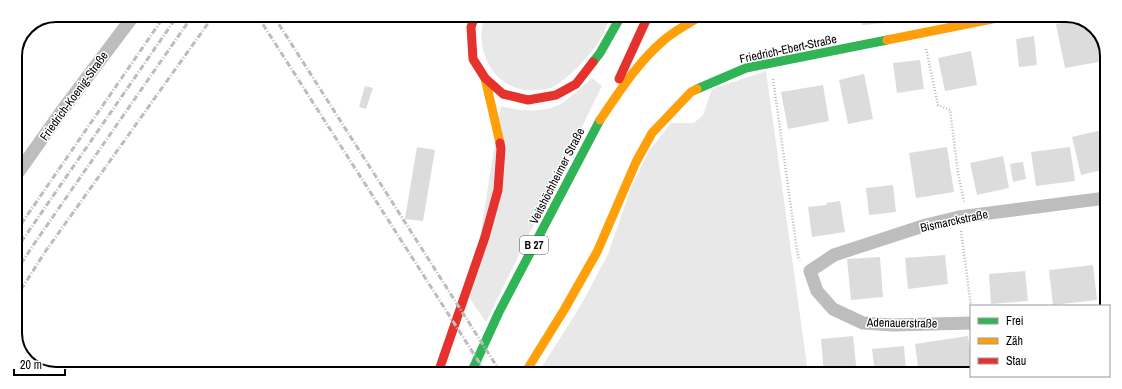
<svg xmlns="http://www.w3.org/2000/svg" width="1122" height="389" viewBox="0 0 1122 389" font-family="'Archivo Narrow',sans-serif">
  <rect width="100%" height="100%" fill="#fff"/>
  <g fill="#e8e8e8">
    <path d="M485 16H611C607 24 604 33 599 41 592 54 565 82 551 88 547 90 541 89 536 90 496 94 472 51 485 16Z"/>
    <polygon points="766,71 808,373 538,373 581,305 608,254 631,188 649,151 671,123 694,123 703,115 712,89"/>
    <path d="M592 78 602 86 486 322 470 299 501 106C519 111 541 113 559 105 568 100 584 85 592 78Z"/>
  </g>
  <g fill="#dcdcdc">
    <polygon points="861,17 884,17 885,23 862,25"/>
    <polygon points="1081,19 1098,31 1104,61 1065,68 1056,24"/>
    <polygon points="1034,36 1037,65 1019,67 1016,39"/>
    <polygon points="971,51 977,85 945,91 938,58"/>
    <polygon points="920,60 924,89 897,93 893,63"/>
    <polygon points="864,74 873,119 848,124 839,80"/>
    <polygon points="823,85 829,121 788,129 781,92"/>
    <polygon points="365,86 373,88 366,109 359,107"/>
    <polygon points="1106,129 1106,169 1081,175 1072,137"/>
    <polygon points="417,147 435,150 423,221 405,219"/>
    <polygon points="947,147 954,192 916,198 909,153"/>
    <polygon points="1070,147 1075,181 1036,186 1031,152"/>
    <polygon points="1003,156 1009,188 977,195 970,163"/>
    <polygon points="1023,162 1026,179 1013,182 1010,164"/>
    <polygon points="893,185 896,212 869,215 866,188"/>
    <polygon points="840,201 845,232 812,237 808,207 827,205 826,203"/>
    <polygon points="945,255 948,284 908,289 905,258"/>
    <polygon points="880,257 883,297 851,300 847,259"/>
    <polygon points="1093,265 1097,300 1053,305 1049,270"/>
    <polygon points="1025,271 1028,301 991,304 989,274"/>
    <polygon points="853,336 857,374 824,373 821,339"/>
    <polygon points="968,336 971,357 971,373 919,374 915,344"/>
    <polygon points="904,346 906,374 875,374 872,349"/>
  </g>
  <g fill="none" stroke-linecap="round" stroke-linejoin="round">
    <g stroke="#b8b8b8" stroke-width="2.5" stroke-dasharray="1 2" stroke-linecap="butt">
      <polyline points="926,49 938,105 950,110 958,173 964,202"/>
      <polyline points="773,79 798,257 800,260"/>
      <polyline points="961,231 971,306"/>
    </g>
    <g stroke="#bdbdbd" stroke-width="13">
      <polyline points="15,177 61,112 134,15"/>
      <polyline points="971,323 893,325 863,323 833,309 817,291 810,271 834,255 926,225 959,217 1106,198"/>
    </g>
    <g stroke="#30b455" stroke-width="9">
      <polyline points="593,62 600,53 621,16"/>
      <polyline points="697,89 746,68 887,40"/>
      <polyline points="471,373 499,312 600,120"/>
    </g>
    <g stroke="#ff9f0a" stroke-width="9">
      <polyline points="887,40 1002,17"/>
      <polyline points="485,78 500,143"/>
      <path d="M600 120C619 92 638 62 664 40 676 30 688 24 701 16"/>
      <polyline points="525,373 564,310 597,252 636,162 652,133 691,92 697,89"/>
    </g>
    <g stroke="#e5322d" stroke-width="9">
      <polyline points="475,16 471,27 473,59 485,78 503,94 528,100 556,95 576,84 593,62"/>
      <polyline points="619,79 648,16"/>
      <polyline points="438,373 485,237 498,190 501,149 500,143"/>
    </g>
    <g stroke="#bdbdbd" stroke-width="3" stroke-dasharray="6 2 1 2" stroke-linecap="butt">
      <polyline points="257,15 486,373"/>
      <polyline points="273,15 501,373"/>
      <polyline points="15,233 165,15"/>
      <polyline points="15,251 178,15"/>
      <polyline points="15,273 34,244 193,15"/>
      <polyline points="15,299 45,252 214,15"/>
    </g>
  </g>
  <g text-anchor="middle" stroke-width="3" stroke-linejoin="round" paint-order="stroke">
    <rect fill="#fff" stroke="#4c4c4c" stroke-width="1" x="520" y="236" width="28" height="18" rx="3"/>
    <g font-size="11" font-weight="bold" fill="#000">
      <text x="534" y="249">B 27</text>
    </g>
    <g font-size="12" fill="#000" stroke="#fff">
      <text transform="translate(788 49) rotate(-12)" y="4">Friedrich-Ebert-Straße</text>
      <text transform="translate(74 96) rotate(-54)" y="4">Friedrich-Koenig-Straße</text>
      <text transform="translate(557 176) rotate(-63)" y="4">Veitshöchheimer Straße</text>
      <text transform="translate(954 221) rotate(-12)" y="4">Bismarckstraße</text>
      <text transform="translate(902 323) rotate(1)" y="4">Adenauerstraße</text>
    </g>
  </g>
  <path d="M0 0H1122V389H0ZM56 22H1066A34 34 0 0 1 1100 56V333A34 34 0 0 1 1066 367H56A34 34 0 0 1 22 333V56A34 34 0 0 1 56 22Z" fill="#fff" fill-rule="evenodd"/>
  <path fill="none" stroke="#000" stroke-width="2" d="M56 22H1066A34 34 0 0 1 1100 56V333A34 34 0 0 1 1066 367H56A34 34 0 0 1 22 333V56A34 34 0 0 1 56 22Z"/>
  <rect x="970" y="305" width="140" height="72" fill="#ffffff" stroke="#999999"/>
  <rect x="978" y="318" width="20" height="6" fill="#30b455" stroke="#999999"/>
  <text x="1006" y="325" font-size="12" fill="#000000">Frei</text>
  <rect x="978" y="338" width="20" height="6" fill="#ff9f0a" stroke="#999999"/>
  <text x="1006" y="345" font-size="12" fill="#000000">Zäh</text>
  <rect x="978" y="358" width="20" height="6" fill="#e5322d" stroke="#999999"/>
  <text x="1006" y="365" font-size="12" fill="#000000">Stau</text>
  <path d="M14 369v6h51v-6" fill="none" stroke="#000000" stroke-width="2"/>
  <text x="20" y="369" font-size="12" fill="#000000" stroke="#ffffff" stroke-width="3" paint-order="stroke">20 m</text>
</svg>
